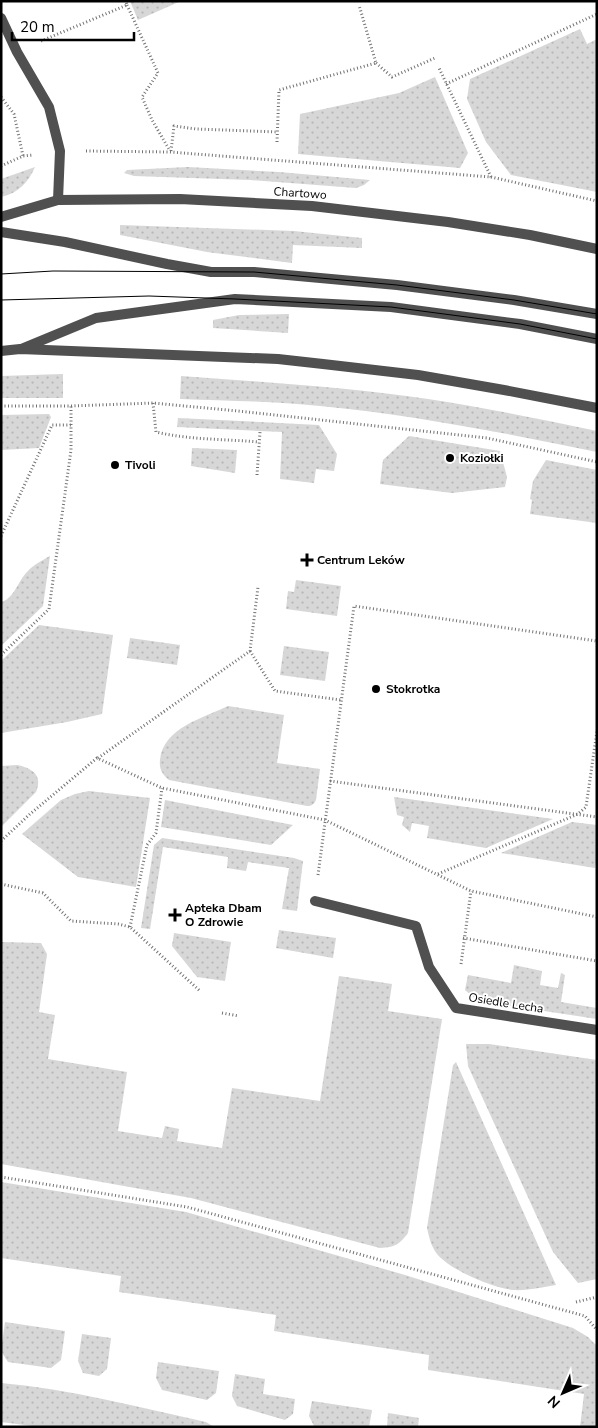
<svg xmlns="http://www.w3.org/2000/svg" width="598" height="1428" viewBox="0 0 598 1428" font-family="'Nunito Sans',sans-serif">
  <defs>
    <pattern id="grass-dots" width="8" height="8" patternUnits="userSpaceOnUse" patternTransform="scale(1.25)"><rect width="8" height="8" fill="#d7d7d7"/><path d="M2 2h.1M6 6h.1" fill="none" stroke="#b7b7b7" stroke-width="1.8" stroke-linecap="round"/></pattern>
  </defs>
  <rect width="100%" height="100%" fill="#fff"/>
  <g fill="url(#grass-dots)">
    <polygon points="130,1 181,1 138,20"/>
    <polygon points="580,29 587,44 597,39 597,192 511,175 486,142 467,99 470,79"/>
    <polygon points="435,77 468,153 460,168 298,154 300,114 399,93"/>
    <path d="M35 167C28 183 18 193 1 197V179Z"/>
    <polygon points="188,167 279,172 370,180 364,185 356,188 250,180 134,176 124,173 127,170"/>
    <polygon points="120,225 294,231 362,238 362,248 293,245 292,263 207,252 120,235"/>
    <polygon points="289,314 288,333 213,328 213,320 239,315"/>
    <polygon points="63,374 63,398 1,398 1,376"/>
    <path d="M181 376C264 382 346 387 428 399 485 408 541 419 597 431V452C505 433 413 415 320 406 273 401 226 401 180 399Z"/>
    <polygon points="49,414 51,417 39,448 1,450 1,415"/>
    <polygon points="178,418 319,425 337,454 334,471 316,469 314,483 280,479 282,432 177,427"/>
    <polygon points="409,436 500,451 507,477 505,487 452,493 380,484 383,460"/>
    <polygon points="192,448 237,450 235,473 191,466"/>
    <polygon points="546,460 597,470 597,523 530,514 532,500 530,499 533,481"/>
    <path d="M50 556 43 606 1 646V602C14 599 18 581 27 572 33 565 41 561 50 556Z"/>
    <polygon points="296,580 341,586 337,616 286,609 288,591 294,592"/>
    <polygon points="39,625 113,635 102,714 67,722 1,733 1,661"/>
    <polygon points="130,638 180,645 177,665 127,658"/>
    <polygon points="284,646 329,652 325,681 280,675"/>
    <path d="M228 706 284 715 277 763 320 769 316 800C314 804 312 806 307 806L169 780C162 774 159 769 160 760 163 728 203 718 228 706Z"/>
    <path d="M17 765C32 768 43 775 36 792L1 827V766Z"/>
    <polygon points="89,791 150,798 136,887 78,877 22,834 61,800 75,794"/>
    <polygon points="394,797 553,819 486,848 427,838 429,826 412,823 410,832 402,825 404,817 397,815"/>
    <polygon points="165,800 293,825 271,845 161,827"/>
    <polygon points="572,822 597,825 597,858 595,868 501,853"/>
    <polygon points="162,838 294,858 303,861 297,911 282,909 289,868 248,862 246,871 227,868 228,857 163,847 150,929 141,928 154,845"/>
    <polygon points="279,930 336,938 333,958 276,948"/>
    <polygon points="174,933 231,942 225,981 197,977 172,946"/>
    <path d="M1 942 41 943 47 954 39 1012 55 1015 48 1059 127 1072 118 1131 162 1138 165 1126 179 1129 177 1141 222 1148 232 1088 320 1101 339 976 392 984 388 1011 442 1019 408 1233C399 1245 395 1247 380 1248L191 1198 1 1164Z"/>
    <polygon points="514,965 542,971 540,985 558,988 561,973 565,975 561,1002 597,1008 597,1019 484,1002 473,997 465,990 468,975 511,983"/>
    <polygon points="466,1044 489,1044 597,1060 597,1279 578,1283 553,1252 468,1066"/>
    <path d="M456 1062 556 1285C543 1287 527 1291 513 1290 493 1288 450 1270 437 1254 431 1246 429 1237 427 1228L453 1065Z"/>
    <polygon points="1,1182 186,1212 405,1275 573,1328 588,1337 597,1346 597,1427 580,1427 584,1394 428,1370 429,1355 274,1331 276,1315 119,1292 121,1276 1,1258"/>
    <polygon points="5,1322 65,1331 61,1360 51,1368 8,1362 1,1351"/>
    <polygon points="82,1334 111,1338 107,1369 99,1376 83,1373 78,1361"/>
    <polygon points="158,1362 219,1371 216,1393 207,1400 162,1390 156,1378"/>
    <polygon points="235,1374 265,1379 263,1394 295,1399 293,1414 285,1420 237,1406 232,1396"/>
    <path d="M1 1383C70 1389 138 1407 206 1422L214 1427H40L1 1422Z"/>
    <polygon points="312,1401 372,1410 369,1427 314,1426 309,1416"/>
    <polygon points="388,1413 419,1418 418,1427 387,1427"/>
  </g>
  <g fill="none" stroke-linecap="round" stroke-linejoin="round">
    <g stroke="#727272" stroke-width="3" stroke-dasharray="1 2.5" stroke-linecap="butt">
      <polyline points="127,5 158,73 142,97 152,120 170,151"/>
      <polyline points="41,41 127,5 126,1"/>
      <polyline points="376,63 392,77 435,58"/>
      <polyline points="446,84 597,14"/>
      <polyline points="1,97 14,114 23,156"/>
      <polyline points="277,142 279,90 376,63 359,5"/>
      <polyline points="86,151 170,152 491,177 439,68"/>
      <polyline points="171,151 174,126 196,129 278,132"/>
      <polyline points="1,166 23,156 33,155"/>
      <polyline points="491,177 597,201"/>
      <path d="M153 403 156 432C190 440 225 439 259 442"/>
      <polyline points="1,406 71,406 153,403 238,411 487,438 597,462"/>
      <polyline points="257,475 260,432"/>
      <polyline points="1,536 52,425 71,425"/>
      <polyline points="250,651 275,691 341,700"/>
      <polyline points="1,655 49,609 71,450 71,406"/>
      <polyline points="98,758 250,651 258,587"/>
      <polyline points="330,781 597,817"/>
      <polyline points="1,841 30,814 97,758 162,788 325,820 471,891 597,917"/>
      <polyline points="438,874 578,814 586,807 597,731"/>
      <polyline points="318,875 354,606 597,641"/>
      <polyline points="1,884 43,893 71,921 118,924 130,927 200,991"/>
      <polyline points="130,927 147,845 156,833 162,788"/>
      <polyline points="463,938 597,961"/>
      <polyline points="461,964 471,891"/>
      <polyline points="222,1013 239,1016"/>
      <polyline points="1,1177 187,1207 585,1316 597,1330"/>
      <polyline points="576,1302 597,1297"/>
    </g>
    <g stroke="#505050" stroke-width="10">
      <polyline points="1,232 65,242 167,264 211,272 254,272 397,285 514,300 597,314"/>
      <polyline points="21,349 96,318 235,299 391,307 520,324 597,339"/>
    </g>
    <g stroke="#505050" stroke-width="10">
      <polyline points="1,18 17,52 49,107 60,151 58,200"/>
      <polyline points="315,901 416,926 429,967 456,1008 597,1030"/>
    </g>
    <g stroke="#505050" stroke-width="10">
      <polyline points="1,217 58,200 180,199 312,206 448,222 530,235 597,249"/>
      <polyline points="1,351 20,349 278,359 323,364 418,375 504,390 597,408"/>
    </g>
    <g stroke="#000" stroke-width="1">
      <polyline points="1,274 53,271 254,272 397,285 514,300 597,314"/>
      <polyline points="1,300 149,296 235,299 391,307 520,324 597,339"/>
    </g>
  </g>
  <g fill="#000" stroke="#fff" stroke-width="2">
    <circle cx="450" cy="458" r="5"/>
    <circle cx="115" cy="465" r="5"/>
    <path d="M304.5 552.5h5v5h5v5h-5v5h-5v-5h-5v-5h5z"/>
    <circle cx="376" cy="689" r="5"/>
    <path d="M172.5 907.5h5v5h5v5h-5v5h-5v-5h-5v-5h5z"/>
  </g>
  <g text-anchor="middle" stroke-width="4" stroke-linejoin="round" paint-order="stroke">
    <g font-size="12" fill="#000" stroke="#fff">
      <text transform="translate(300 193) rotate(4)" y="4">Chartowo</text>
      <text transform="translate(506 1003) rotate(9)" y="4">Osiedle Lecha</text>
    </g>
    <g font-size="12" font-weight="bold" fill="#000" stroke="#fff" text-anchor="start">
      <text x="460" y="462">Koziołki</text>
      <text x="125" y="469">Tivoli</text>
      <text x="317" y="564">Centrum Leków</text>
      <text x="386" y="693">Stokrotka</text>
      <text x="185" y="912">Apteka Dbam<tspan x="185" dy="14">O Zdrowie</tspan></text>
    </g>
  </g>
  <rect width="598" height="1428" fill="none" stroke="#000000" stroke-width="5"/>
  <g transform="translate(563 1393) rotate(225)" stroke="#ffffff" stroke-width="4" paint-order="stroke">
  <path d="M0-4L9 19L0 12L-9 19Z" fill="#000000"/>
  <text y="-8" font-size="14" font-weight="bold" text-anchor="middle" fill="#000000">N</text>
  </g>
  <path d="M12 32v8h122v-8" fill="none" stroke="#000000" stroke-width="2.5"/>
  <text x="20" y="32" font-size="15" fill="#000000" stroke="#ffffff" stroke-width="4" paint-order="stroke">20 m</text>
</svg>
